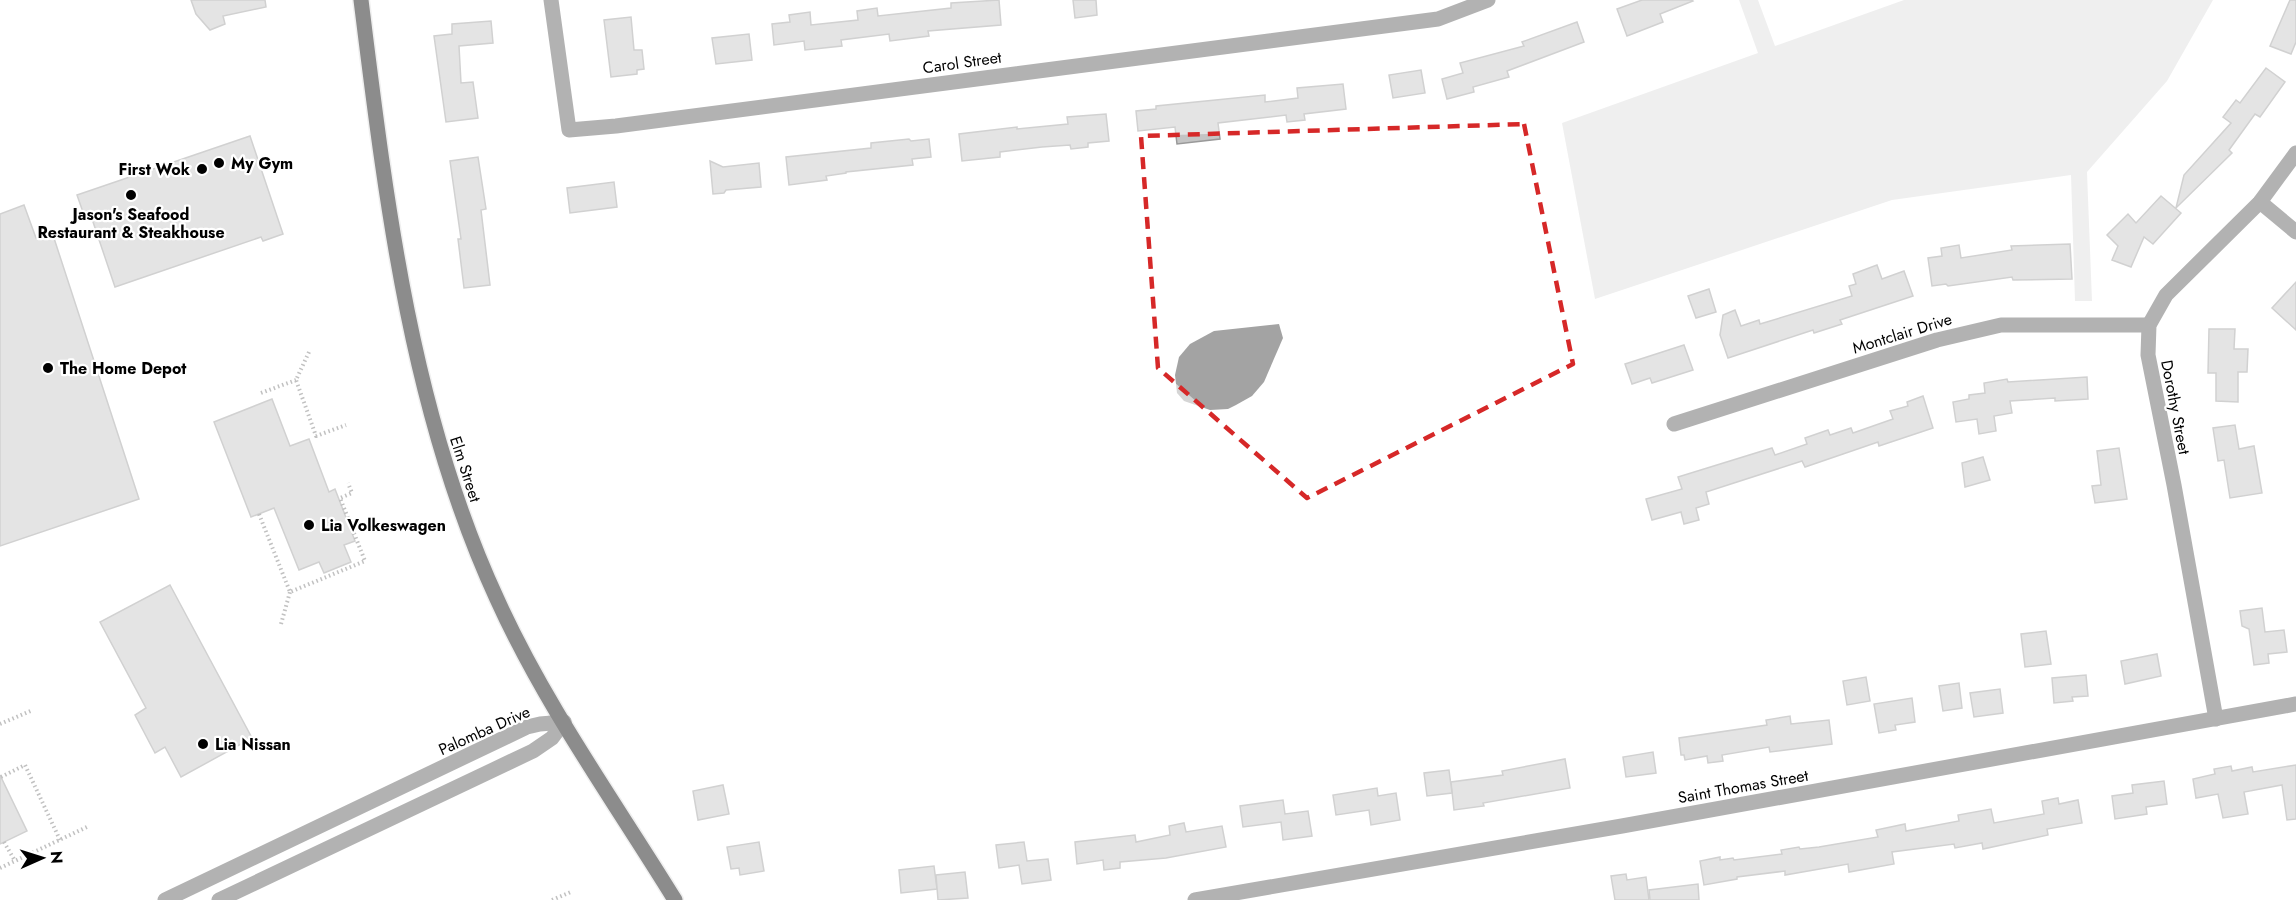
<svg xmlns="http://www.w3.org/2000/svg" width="2296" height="900" viewBox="0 0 2296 900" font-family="Jost,sans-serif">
  <rect width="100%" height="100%" fill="#fff"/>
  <polygon fill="#dcdcdc" points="1739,0 1758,0 1775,46 1904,0 2213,0 2167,81 2087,172 2092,301 2075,301 2071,175 1892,200 1595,299 1562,123 1758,53"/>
  <polygon fill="#a3a3a3" points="1279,324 1283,338 1264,382 1252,396 1236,405 1228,409 1210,410 1184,401 1177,393 1175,375 1179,357 1190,344 1214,331"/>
  <g fill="#c4c4c4" stroke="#999" stroke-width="1.5">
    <polygon points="191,0 265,0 266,7 223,16 225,24 210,30 196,14"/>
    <polygon points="999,0 1001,25 928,31 929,36 890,41 889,34 841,40 842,46 805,50 804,41 774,45 772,24 790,22 789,15 810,12 811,25 858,20 857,11 877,8 878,16 951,8 951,3"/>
    <polygon points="1073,0 1096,0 1097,15 1075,18"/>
    <polygon points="1642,0 1692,0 1693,1 1660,14 1663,22 1627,36 1617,9"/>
    <polygon points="2290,0 2296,0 2296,42 2291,54 2270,46"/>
    <polygon points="631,17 634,50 642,50 644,69 637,70 637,74 611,77 604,20"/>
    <polygon points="491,21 493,43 459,46 461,83 473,82 478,118 446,122 434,36 452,34 452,24"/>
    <polygon points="1577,22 1584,42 1507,71 1509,77 1473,87 1474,92 1447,99 1442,79 1463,73 1460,63 1524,46 1522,42"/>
    <polygon points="749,34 752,60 716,64 712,38"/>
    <polygon points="2266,68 2285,82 2260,117 2255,114 2229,150 2232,153 2176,208 2184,175 2231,123 2223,117 2236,100 2240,103"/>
    <polygon points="1421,70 1425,93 1393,98 1389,75"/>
    <polygon points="1343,84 1346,109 1304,114 1305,120 1287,122 1286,115 1218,123 1220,139 1177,144 1175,127 1138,131 1136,111 1156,109 1156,106 1265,95 1265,102 1298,98 1297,88"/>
    <polygon points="1106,114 1109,141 1088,143 1088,147 1071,149 1070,145 1042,147 1000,152 1000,157 962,161 959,134 1017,127 1017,129 1068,124 1067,117"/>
    <polygon points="250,136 283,234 263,241 261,237 115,287 90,213 84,215 77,195"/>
    <polygon points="909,139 911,141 929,139 931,157 912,159 913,165 846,172 846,173 826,176 827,180 789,185 786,157 871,148 871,143"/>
    <polygon points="478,157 486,209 481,210 490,285 464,288 458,239 461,239 450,161"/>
    <polygon points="710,161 723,167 759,163 761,187 726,190 724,193 713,194"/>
    <polygon points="614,182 617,207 570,213 567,188"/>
    <polygon points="2161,196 2181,213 2153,244 2144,237 2131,267 2112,260 2118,246 2107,235 2128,214 2136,223"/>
    <polygon points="24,205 36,238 52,232 139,499 0,546 0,214"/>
    <polygon points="2070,244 2072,279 2013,280 2012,277 1948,286 1946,284 1932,286 1928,258 1942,256 1941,248 1959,245 1961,258 2012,250 2011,246"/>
    <polygon points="1877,265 1882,279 1904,271 1913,296 1840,320 1842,324 1814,333 1813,330 1728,358 1720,335 1723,315 1735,310 1741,326 1759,320 1760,324 1852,296 1849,286 1856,284 1853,274"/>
    <polygon points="2296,282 2296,330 2272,308"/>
    <polygon points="1709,289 1716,312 1696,318 1688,296"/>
    <polygon points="2209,329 2235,329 2234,349 2248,349 2247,372 2238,372 2238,402 2216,401 2216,373 2208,373"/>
    <polygon points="1684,345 1693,370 1652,383 1650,378 1632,384 1625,364"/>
    <polygon points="2087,377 2088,399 2055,401 2055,398 2010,401 2012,413 1994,416 1996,431 1979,434 1977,419 1956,422 1953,402 1969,399 1969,395 1985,393 1984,383 2007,379 2008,382"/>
    <polygon points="1923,396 1933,428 1879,446 1878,442 1805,467 1802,461 1706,492 1709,504 1696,508 1699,520 1684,524 1681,512 1652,520 1646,499 1682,489 1678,477 1772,448 1775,455 1807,444 1805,438 1828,430 1830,435 1851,428 1853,433 1893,419 1890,411 1908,406 1907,402"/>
    <polygon points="272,399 290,446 309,439 329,492 335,489 355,541 344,545 351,562 324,573 319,562 299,570 274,508 251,517 214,422"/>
    <polygon points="2235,425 2239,449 2254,446 2262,493 2230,498 2224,460 2218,461 2213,428"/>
    <polygon points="2119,448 2127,499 2095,503 2092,486 2101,485 2097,451"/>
    <polygon points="1983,457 1990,480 1965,487 1962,463"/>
    <polygon points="170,585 252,738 181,777 165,747 155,753 135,715 146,708 100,622"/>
    <polygon points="2262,608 2265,632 2284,630 2287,652 2268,654 2269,663 2254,665 2249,629 2242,626 2240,611"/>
    <polygon points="2046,631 2051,664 2025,667 2021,634"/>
    <polygon points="2157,654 2161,676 2125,684 2121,661"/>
    <polygon points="2086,675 2088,696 2072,697 2073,701 2054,703 2052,678"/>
    <polygon points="1866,677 1870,701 1847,705 1843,681"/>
    <polygon points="1959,683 1962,708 1943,711 1939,686"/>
    <polygon points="2000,689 2003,713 1974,717 1970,693"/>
    <polygon points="1912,698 1915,722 1895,725 1896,730 1879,733 1874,704"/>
    <polygon points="1790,716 1791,724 1829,720 1832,744 1770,752 1769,747 1722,755 1723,761 1708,763 1707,756 1685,760 1684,755 1681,755 1679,738 1767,725 1766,720"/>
    <polygon points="1653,752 1656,773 1626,777 1623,757"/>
    <polygon points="1565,759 1570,788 1483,803 1484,806 1454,810 1451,782 1503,775 1502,771"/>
    <polygon points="2296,765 2296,819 2287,820 2282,785 2244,792 2248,814 2223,818 2218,794 2196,798 2193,779 2215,774 2214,769 2231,766 2232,771 2252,767 2253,772"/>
    <polygon points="1449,770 1452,793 1427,796 1424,773"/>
    <polygon points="0,775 27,831 0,844"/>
    <polygon points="2164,781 2167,804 2146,807 2147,814 2115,819 2112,796 2133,793 2132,785"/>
    <polygon points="723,785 729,814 698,820 693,791"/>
    <polygon points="1377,788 1378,796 1396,793 1400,820 1371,825 1369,810 1336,815 1333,795"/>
    <polygon points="2058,798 2059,804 2078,800 2082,823 2047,829 2048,835 1983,849 1982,843 1955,848 1954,844 1892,852 1894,864 1849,872 1848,864 1785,875 1785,871 1737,877 1737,879 1704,885 1700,861 1720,857 1720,860 1733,858 1734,860 1782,854 1781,850 1799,847 1800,849 1819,847 1878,837 1876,830 1905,824 1906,831 1959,821 1958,815 1991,809 1994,823 2044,814 2042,801"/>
    <polygon points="1283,800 1285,814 1308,811 1312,836 1283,840 1281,822 1243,827 1240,806"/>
    <polygon points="1184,823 1186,832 1222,826 1226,847 1166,858 1120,862 1120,868 1104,870 1103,860 1077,864 1075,842 1135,835 1136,842 1170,835 1169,826"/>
    <polygon points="759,842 764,871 740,875 739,868 731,869 727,847"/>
    <polygon points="1024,842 1027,861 1048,859 1051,880 1022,884 1019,865 999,868 996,845"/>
    <polygon points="934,866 937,889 901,893 899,870"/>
    <polygon points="965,872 968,898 938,900 936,875"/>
    <polygon points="1626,874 1627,880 1646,877 1649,900 1615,900 1611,876"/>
    <polygon points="1698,884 1699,900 1650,900 1649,890"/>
  </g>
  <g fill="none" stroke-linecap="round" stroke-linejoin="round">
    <defs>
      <path id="major" d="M361 0C386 201 411 413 497 599 545 705 614 801 675 900"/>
    </defs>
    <use href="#major" stroke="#dbdbdb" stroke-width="18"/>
    <g stroke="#777" stroke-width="4" stroke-dasharray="1.5 3" stroke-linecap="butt">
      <polyline points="309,352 296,380 316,436 346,425"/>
      <polyline points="261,393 296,380"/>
      <polyline points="259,514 290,592 365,561 340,498 352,493 348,483"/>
      <polyline points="281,624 290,592"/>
      <polyline points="0,724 33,710"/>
      <polyline points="1,777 25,765 60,840"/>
      <polyline points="4,842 15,861"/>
      <polyline points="0,868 89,826"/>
      <polyline points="552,900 571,892"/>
    </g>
    <g stroke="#555" stroke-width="15">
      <polyline points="551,0 569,130 616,126 1438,19 1488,0"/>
      <polyline points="2260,202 2296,232"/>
      <polyline points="1674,424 1937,340 2001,325 2149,325"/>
      <polyline points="2216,719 2174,485 2148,355 2149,325 2166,295 2260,202 2296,153"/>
      <polyline points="165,900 527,727 540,724 564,722"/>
      <polyline points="219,900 533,751 552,738 564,722"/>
      <polyline points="1195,900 1622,826 2296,704"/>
    </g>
    <use href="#major" stroke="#000" stroke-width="15"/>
  </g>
  <path d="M0 0H2296V900H0ZM1524 124 1573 364 1307 498 1158 368 1141 136Z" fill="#fff" fill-opacity=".55" fill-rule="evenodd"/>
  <path fill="none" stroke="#d62828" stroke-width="4.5" stroke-dasharray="12 8" stroke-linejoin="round" d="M1524 124 1573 364 1307 498 1158 368 1141 136Z"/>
  <g fill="#000" stroke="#fff" stroke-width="2">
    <circle cx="219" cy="163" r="6"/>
    <circle cx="202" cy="169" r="6"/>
    <circle cx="131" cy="195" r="6"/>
    <circle cx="48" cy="368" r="6"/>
    <circle cx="309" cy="525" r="6"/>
    <circle cx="203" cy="744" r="6"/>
  </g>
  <g text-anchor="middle" stroke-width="4.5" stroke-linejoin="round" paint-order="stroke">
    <g font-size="16" fill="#000" stroke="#fff">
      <text transform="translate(962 62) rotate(-8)" y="6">Carol Street</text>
      <text transform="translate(1902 333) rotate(-17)" y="6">Montclair Drive</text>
      <text transform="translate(2176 407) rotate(79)" y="6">Dorothy Street</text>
      <text transform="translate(466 469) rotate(72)" y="6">Elm Street</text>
      <text transform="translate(484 730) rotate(-24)" y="6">Palomba Drive</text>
      <text transform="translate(1743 786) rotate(-10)" y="6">Saint Thomas Street</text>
    </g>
    <g font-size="16" font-weight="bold" fill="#000" stroke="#fff" text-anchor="start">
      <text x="231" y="169">My Gym</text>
      <text x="190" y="175" text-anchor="end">First Wok</text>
      <text x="131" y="220" text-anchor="middle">Jason's Seafood<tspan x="131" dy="18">Restaurant &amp; Steakhouse</tspan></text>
      <text x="60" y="374">The Home Depot</text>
      <text x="321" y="531">Lia Volkeswagen</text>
      <text x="215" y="750">Lia Nissan</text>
    </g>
  </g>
  <g transform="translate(42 858) rotate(87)" stroke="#ffffff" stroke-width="4.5" paint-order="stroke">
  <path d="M0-4.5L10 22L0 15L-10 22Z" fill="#000000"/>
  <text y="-9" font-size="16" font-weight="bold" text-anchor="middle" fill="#000000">N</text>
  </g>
</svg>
